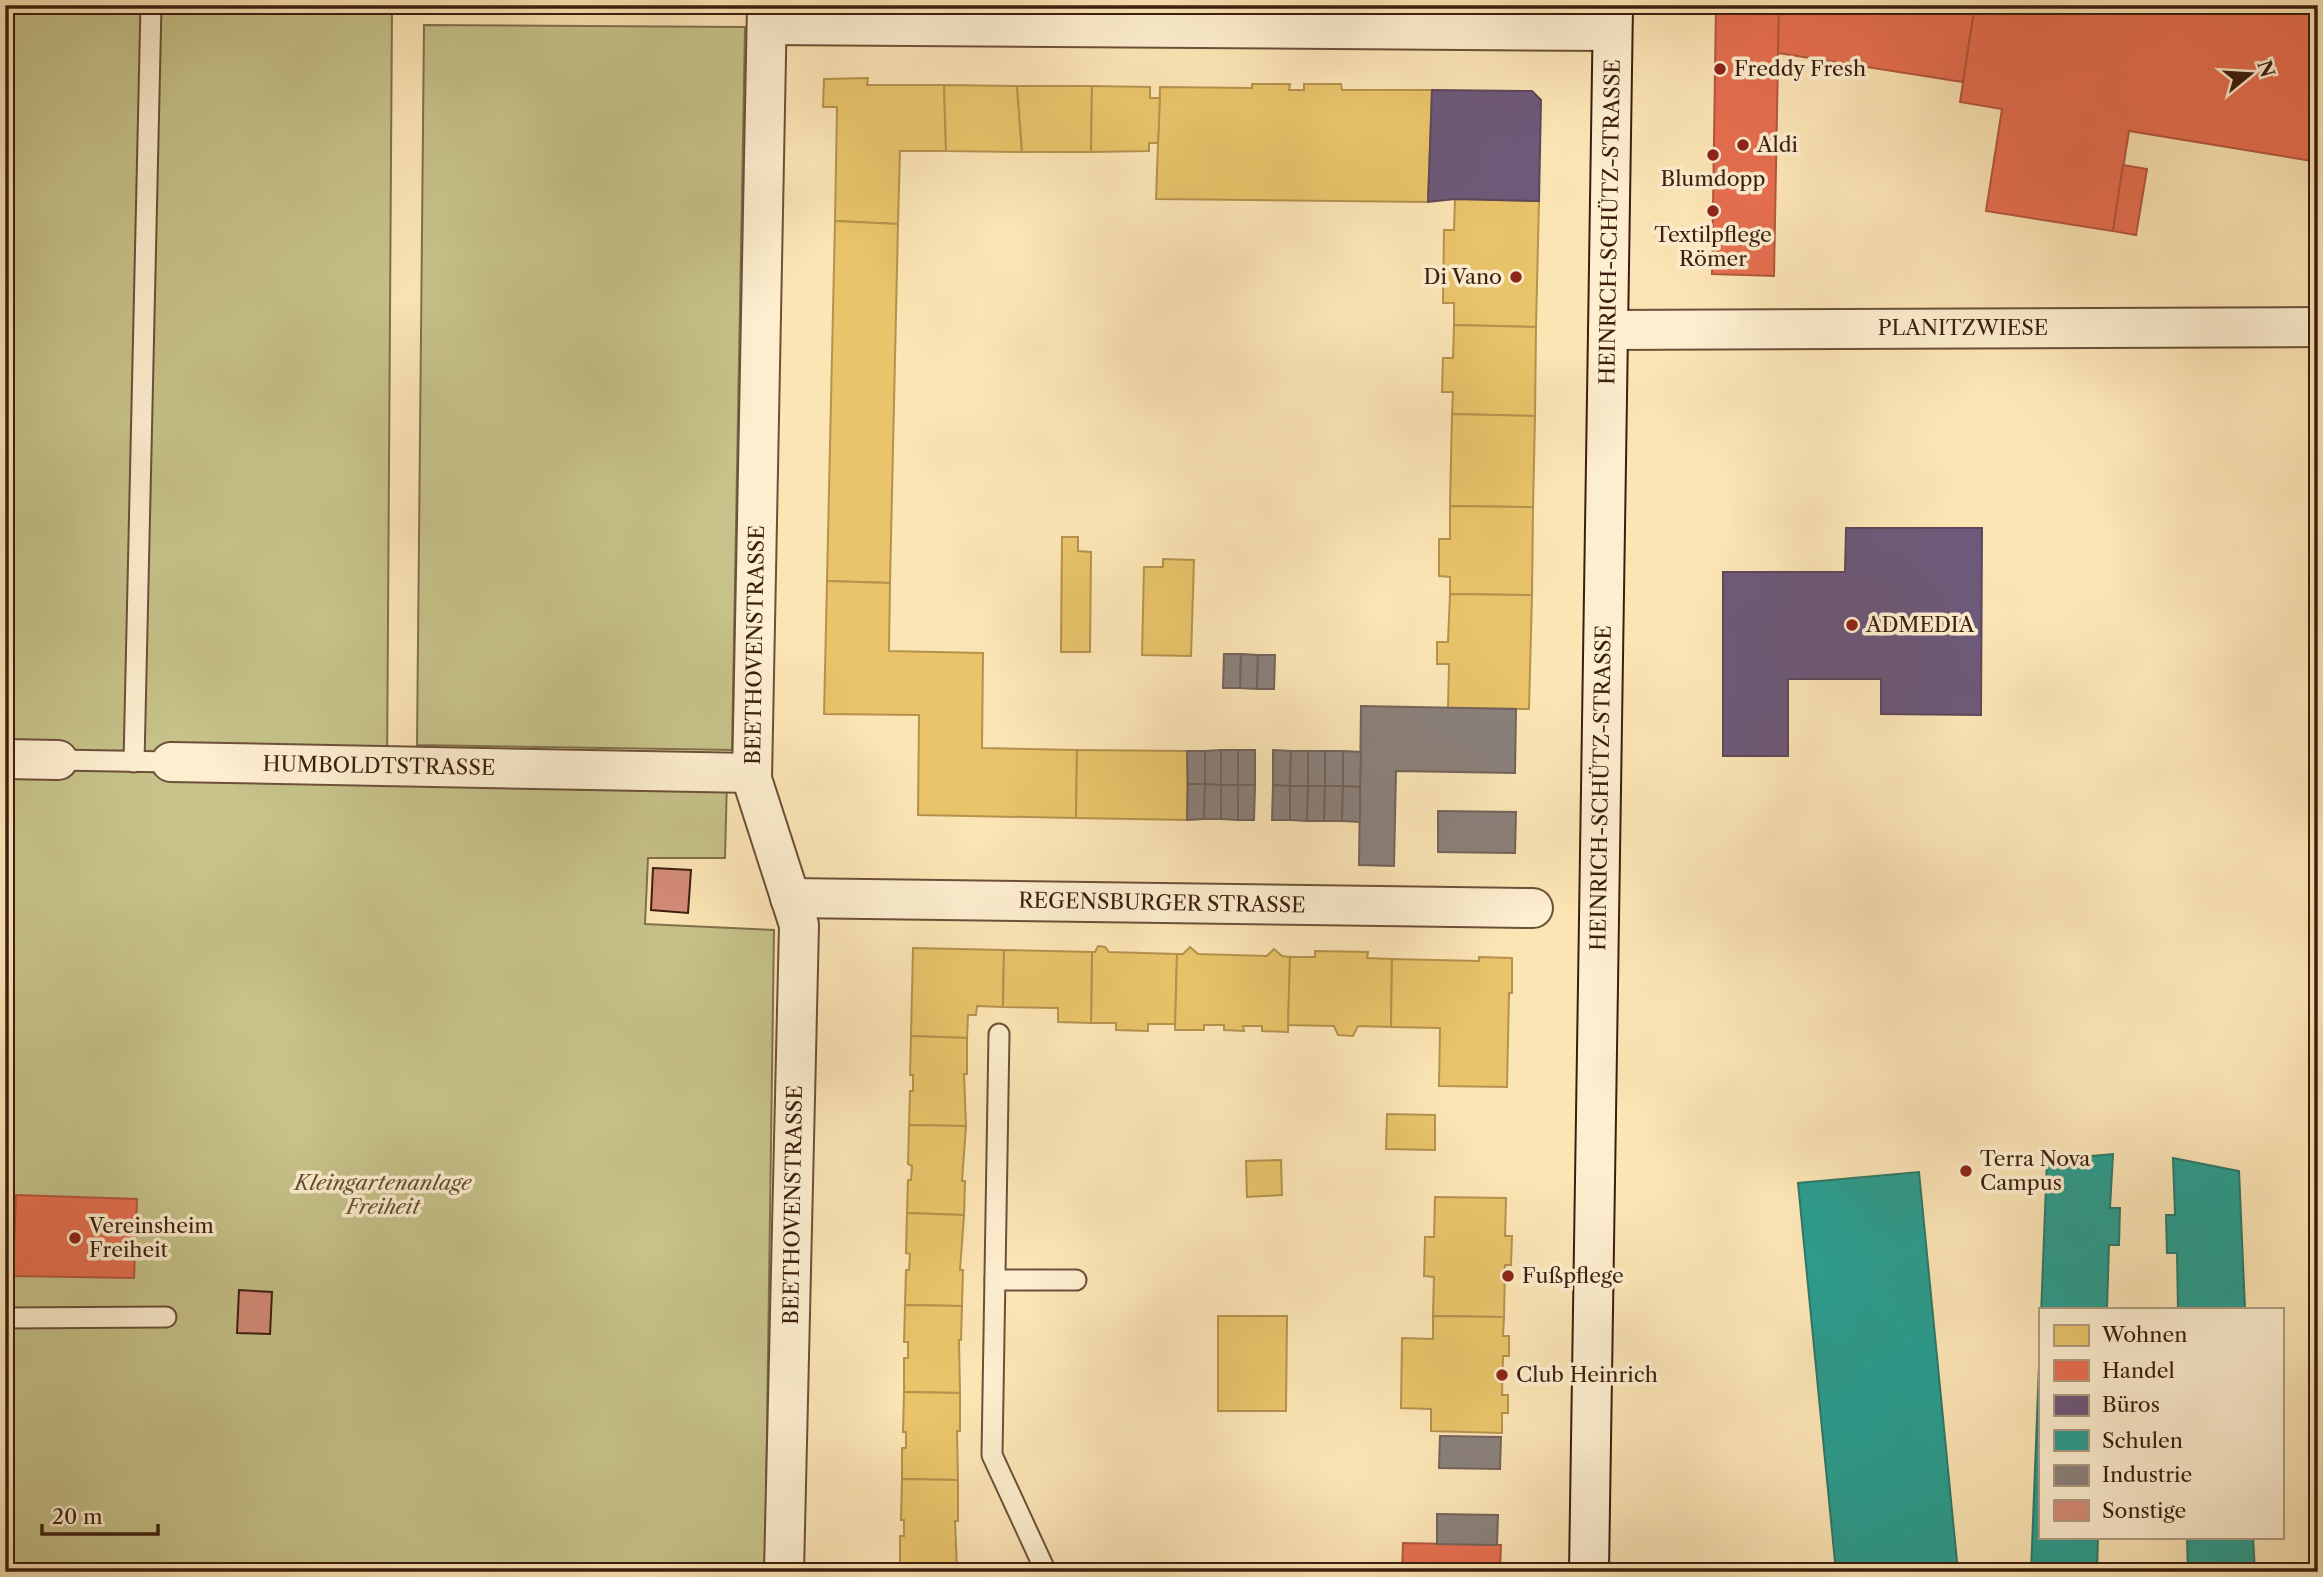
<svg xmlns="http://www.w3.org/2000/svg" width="2323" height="1577" viewBox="0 0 2323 1577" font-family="'Libre Caslon Text',serif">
  <rect width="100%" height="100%" fill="#fce5b5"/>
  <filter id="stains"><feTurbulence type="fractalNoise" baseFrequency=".00286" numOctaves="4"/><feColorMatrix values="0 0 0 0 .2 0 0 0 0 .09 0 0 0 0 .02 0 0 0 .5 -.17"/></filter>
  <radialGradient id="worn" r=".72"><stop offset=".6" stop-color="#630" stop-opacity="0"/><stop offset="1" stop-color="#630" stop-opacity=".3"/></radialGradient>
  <g fill="#c6c289" stroke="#81704c" stroke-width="2">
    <polygon points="5,5 392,5 387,775 727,780 725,858 648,858 645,924 774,930 765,1572 5,1572"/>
    <polygon points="424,25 745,27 732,750 417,745"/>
    <rect x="2312" y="824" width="6" height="208"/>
  </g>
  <g fill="#e9c46a" stroke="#b5924e" stroke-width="2">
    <polygon points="868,78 867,85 944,85 946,151 900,151 898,224 835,221 837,107 823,107 824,79"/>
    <polygon points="1252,84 1290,84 1289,90 1304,90 1304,84 1341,84 1342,90 1432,90 1428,202 1156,199 1160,87 1252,88"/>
    <polygon points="944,85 1017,86 1022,152 946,151"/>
    <polygon points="1017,86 1092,86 1091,152 1022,152"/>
    <polygon points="1092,86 1150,87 1150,98 1160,98 1158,143 1149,143 1149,151 1091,152"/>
    <polygon points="1455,199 1539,201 1536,327 1454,325 1454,303 1443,303 1444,230 1454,230"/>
    <polygon points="835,221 898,224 890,583 827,581"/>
    <polygon points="1454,325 1536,327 1535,416 1452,414 1453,392 1442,392 1443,358 1453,358"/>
    <polygon points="1452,414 1535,416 1533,507 1450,506"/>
    <polygon points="1450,506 1533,507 1532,595 1450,594 1450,577 1439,576 1439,539 1450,539"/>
    <polygon points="1062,537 1078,537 1078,551 1091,552 1090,652 1061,652"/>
    <polygon points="1163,559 1194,560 1191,656 1142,655 1144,567 1163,567"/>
    <polygon points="827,581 890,583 889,651 983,653 982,748 1077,750 1076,818 918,815 919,715 824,714"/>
    <polygon points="1450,594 1532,595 1529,709 1448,708 1449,664 1437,664 1437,642 1448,642"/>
    <polygon points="1077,750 1187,751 1187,820 1076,818"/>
    <polygon points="1098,946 1105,947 1109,952 1177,954 1175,1024 1148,1024 1148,1031 1116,1030 1116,1023 1091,1023 1092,952 1095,952"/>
    <polygon points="1190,947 1198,954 1267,956 1274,949 1282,956 1290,957 1288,1032 1262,1031 1262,1026 1243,1026 1244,1031 1224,1030 1224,1025 1204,1025 1204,1030 1175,1030 1177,954 1183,954"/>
    <polygon points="913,948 1004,950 1003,1007 977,1006 976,1015 968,1015 967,1038 911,1036"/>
    <polygon points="1004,950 1092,952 1091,1023 1058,1022 1058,1008 1003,1007"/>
    <polygon points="1315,951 1368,952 1367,958 1392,959 1391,1027 1358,1026 1353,1036 1338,1035 1334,1026 1288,1025 1290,957 1315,957"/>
    <polygon points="1479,957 1512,958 1512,993 1509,993 1507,1087 1439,1086 1440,1028 1391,1027 1392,959 1479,961"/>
    <polygon points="911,1036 967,1038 967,1074 964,1074 966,1126 909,1125 910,1091 913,1091 913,1075 910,1075"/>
    <polygon points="1387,1114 1435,1115 1435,1150 1386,1149"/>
    <polygon points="909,1125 966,1126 962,1181 965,1181 964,1215 907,1213 908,1180 911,1180 912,1166 908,1164"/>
    <polygon points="1281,1160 1282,1195 1247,1197 1246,1161"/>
    <polygon points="1435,1197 1506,1198 1505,1236 1512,1236 1511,1265 1505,1265 1504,1317 1433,1316 1434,1277 1424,1276 1425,1237 1434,1237"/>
    <polygon points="907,1213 964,1215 960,1270 963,1270 962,1306 905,1305 906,1270 909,1270 910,1254 906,1253"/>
    <polygon points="905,1305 962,1306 961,1340 959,1340 960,1393 904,1392 904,1358 908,1358 908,1342 904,1342"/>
    <polygon points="1218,1316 1287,1316 1286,1411 1218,1411"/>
    <polygon points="1433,1316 1504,1317 1503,1336 1509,1336 1509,1356 1503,1356 1502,1395 1508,1395 1508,1413 1502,1413 1502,1433 1431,1431 1431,1409 1401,1408 1402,1338 1433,1339"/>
    <polygon points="904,1392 960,1393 960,1431 957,1431 958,1480 902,1479 902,1448 906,1448 906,1432 903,1432"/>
    <polygon points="902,1479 958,1480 958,1521 955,1521 957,1570 900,1569 900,1536 904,1536 904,1520 901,1520"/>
    <polygon points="900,1569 957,1570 957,1572 900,1572"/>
  </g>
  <g fill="#e76f51" stroke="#b4573d" stroke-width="2">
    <polygon points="1716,5 1779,5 1774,276 1712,274"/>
    <polygon points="1779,5 1975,5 1963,82 1778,53"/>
    <polygon points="1975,5 2318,5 2318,162 2129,131 2113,231 1986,211 2002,109 1960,102"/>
    <polygon points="2123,165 2147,169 2136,235 2113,231"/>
    <polygon points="16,1195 137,1199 134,1278 13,1276"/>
    <polygon points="1403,1543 1501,1545 1500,1572 1402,1572"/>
  </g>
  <g fill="#6d597a" stroke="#5e475a" stroke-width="2">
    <polygon points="1432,90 1532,91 1541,100 1539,201 1455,199 1428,202"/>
    <polygon points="1846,528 1982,528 1981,715 1881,714 1881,679 1788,679 1788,756 1723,756 1723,572 1845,572"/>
  </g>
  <g fill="#2a9d8f" stroke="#2f7768" stroke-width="2">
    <polygon points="2113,1154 2110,1208 2120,1208 2119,1245 2109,1245 2107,1309 2041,1309 2041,1537 2098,1537 2097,1572 2031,1572 2047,1160"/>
    <polygon points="2173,1158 2239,1171 2245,1309 2178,1309 2177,1253 2167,1253 2166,1215 2175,1215"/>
    <polygon points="1919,1172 1958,1572 1836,1572 1798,1183"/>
    <polygon points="2187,1537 2253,1537 2255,1572 2188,1572"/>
  </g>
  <g fill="#8a817c" stroke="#73635b" stroke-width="2">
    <polygon points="1224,654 1241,654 1240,688 1223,688"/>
    <polygon points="1241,654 1258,655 1257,689 1240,688"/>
    <polygon points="1258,655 1275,655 1274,689 1257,689"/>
    <polygon points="1361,706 1516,709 1515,773 1396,771 1394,866 1359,865"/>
    <polygon points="1221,750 1221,785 1205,784 1205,751"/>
    <rect x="1221" y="750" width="17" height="35"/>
    <rect x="1238" y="750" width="17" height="35"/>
    <polygon points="1273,750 1291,751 1290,786 1273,785"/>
    <polygon points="1187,751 1205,751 1205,784 1188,784"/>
    <polygon points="1291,751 1308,751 1308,786 1290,786"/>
    <rect x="1308" y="751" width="17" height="35"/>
    <rect x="1325" y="751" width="18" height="35"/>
    <polygon points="1343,751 1361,752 1360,787 1343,786"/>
    <polygon points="1188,784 1205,784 1204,819 1187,820"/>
    <polygon points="1205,784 1221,785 1221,819 1204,819"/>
    <polygon points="1221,785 1238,785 1238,820 1221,819"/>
    <polygon points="1238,785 1255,785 1254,820 1238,820"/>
    <polygon points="1273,785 1290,786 1290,820 1272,820"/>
    <polygon points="1290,786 1308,786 1307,821 1290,820"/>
    <polygon points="1308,786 1325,786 1324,821 1307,821"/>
    <polygon points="1325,786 1343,786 1342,821 1324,821"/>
    <polygon points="1343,786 1360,787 1360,822 1342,821"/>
    <polygon points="1438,811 1516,812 1515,853 1438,852"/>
    <polygon points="1440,1436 1501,1437 1500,1469 1439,1468"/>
    <polygon points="1437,1514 1498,1515 1497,1545 1437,1544"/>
  </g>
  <g fill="#d48c78" stroke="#3c1e0e" stroke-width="2">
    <polygon points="653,868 691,870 688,913 651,910"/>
    <polygon points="239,1290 272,1292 270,1334 237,1333"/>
  </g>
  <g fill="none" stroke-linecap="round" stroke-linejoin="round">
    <defs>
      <g id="lane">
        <polyline points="58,760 171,762"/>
        <polyline points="134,762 151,5"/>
        <polyline points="999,1034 992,1455 1046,1572"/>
        <polyline points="995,1280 1076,1280"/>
        <polyline points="5,1318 166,1317"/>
      </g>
      <g id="street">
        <polyline points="767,5 752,779 799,925 784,1572"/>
        <polyline points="767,25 1612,31"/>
        <polyline points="1608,330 2318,327"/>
        <polyline points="5,759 58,760"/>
        <polyline points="171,762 752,773"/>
        <polyline points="790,898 1533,908"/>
      </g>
      <polyline id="secondary" points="1589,1572 1613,5"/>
    </defs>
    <use href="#lane" stroke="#6c5038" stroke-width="23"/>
    <use href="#street" stroke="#6c5038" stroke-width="42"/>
    <use href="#secondary" stroke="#3c1e0e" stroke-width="42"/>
    <use href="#lane" stroke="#fdeecf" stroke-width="19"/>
    <use href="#street" stroke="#fdeecf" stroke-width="38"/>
    <use href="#secondary" stroke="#fdeecf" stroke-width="38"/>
  </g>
  <g fill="#8f2418" stroke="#fdeecf" stroke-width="2.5">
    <circle cx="1720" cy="69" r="7"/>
    <circle cx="1743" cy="145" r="7"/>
    <circle cx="1713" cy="155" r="7"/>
    <circle cx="1713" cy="211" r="7"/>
    <circle cx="1516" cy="277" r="7"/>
    <circle cx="1852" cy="625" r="7"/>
    <circle cx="1966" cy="1171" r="7"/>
    <circle cx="75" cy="1238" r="7"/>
    <circle cx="1508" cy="1276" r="7"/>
    <circle cx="1502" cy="1375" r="7"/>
  </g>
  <g text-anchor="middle" stroke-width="7" stroke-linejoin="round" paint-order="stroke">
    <g font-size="21" fill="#3c1e0e" stroke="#fdeecf" text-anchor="start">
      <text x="1734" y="76">Freddy Fresh</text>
      <text x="1757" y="152">Aldi</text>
      <text x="1713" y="186" text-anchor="middle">Blumdopp</text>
      <text x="1713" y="242" text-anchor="middle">Textilpflege<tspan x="1713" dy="24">Römer</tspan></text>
      <text x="1502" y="284" text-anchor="end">Di Vano</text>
      <text x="1866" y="632">ADMEDIA</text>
      <text x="1980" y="1166">Terra Nova<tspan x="1980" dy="24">Campus</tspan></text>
      <text x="89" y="1233">Vereinsheim<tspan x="89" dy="24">Freiheit</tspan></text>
      <text x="1522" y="1283">Fußpflege</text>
      <text x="1516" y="1382">Club Heinrich</text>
    </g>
    <g font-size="21" fill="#3c1e0e" stroke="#fdeecf">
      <text transform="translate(1610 222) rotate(-89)" y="7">HEINRICH-SCHÜTZ-STRASSE</text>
      <text x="1963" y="335">PLANITZWIESE</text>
      <text transform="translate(755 645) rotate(-89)" y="7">BEETHOVENSTRASSE</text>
      <text transform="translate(379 766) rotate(1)" y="7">HUMBOLDTSTRASSE</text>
      <text transform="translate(1601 788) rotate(-89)" y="7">HEINRICH-SCHÜTZ-STRASSE</text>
      <text transform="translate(1162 903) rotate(1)" y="7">REGENSBURGER STRASSE</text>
      <text transform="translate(793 1205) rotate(-89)" y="7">BEETHOVENSTRASSE</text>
    </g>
    <g font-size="21" font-style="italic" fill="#654f33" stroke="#fdeecf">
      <text x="383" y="1190">Kleingartenanlage<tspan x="383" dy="24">Freiheit</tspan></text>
    </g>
  </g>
  <rect width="2323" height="1577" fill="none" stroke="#fce5b5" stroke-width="28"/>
  <rect x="7" y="7" width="2309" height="1563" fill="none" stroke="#3c1e0e" stroke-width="3.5"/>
  <rect x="14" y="14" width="2295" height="1549" fill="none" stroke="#3c1e0e" stroke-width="2"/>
  <rect x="2039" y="1308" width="245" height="231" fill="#fdeecf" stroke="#b09b82" stroke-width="2"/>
  <rect x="2054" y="1325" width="35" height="21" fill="#e9c46a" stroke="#b09b82" stroke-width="2"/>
  <text x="2102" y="1342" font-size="21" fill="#3c1e0e">Wohnen</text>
  <rect x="2054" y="1360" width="35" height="21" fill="#e76f51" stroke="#b09b82" stroke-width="2"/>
  <text x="2102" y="1378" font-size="21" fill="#3c1e0e">Handel</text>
  <rect x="2054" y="1395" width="35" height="21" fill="#6d597a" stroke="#b09b82" stroke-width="2"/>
  <text x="2102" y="1412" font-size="21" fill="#3c1e0e">Büros</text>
  <rect x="2054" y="1430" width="35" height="21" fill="#2a9d8f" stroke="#b09b82" stroke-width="2"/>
  <text x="2102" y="1448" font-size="21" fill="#3c1e0e">Schulen</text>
  <rect x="2054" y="1465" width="35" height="21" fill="#8a817c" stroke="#b09b82" stroke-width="2"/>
  <text x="2102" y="1482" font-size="21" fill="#3c1e0e">Industrie</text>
  <rect x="2054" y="1500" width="35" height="21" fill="#d48c78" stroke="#b09b82" stroke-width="2"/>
  <text x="2102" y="1518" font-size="21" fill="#3c1e0e">Sonstige</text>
  <g transform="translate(2250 74) rotate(72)" stroke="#fdeecf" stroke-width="5" paint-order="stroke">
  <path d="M0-5L12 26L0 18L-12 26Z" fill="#3c1e0e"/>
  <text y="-10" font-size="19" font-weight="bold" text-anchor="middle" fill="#3c1e0e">N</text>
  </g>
  <path d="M42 1524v10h116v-10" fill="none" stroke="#3c1e0e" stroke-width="3.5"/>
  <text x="52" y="1524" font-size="21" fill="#3c1e0e" stroke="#fdeecf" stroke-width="5" paint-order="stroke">20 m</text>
  <rect width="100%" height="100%" filter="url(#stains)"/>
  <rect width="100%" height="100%" fill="url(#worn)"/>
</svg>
